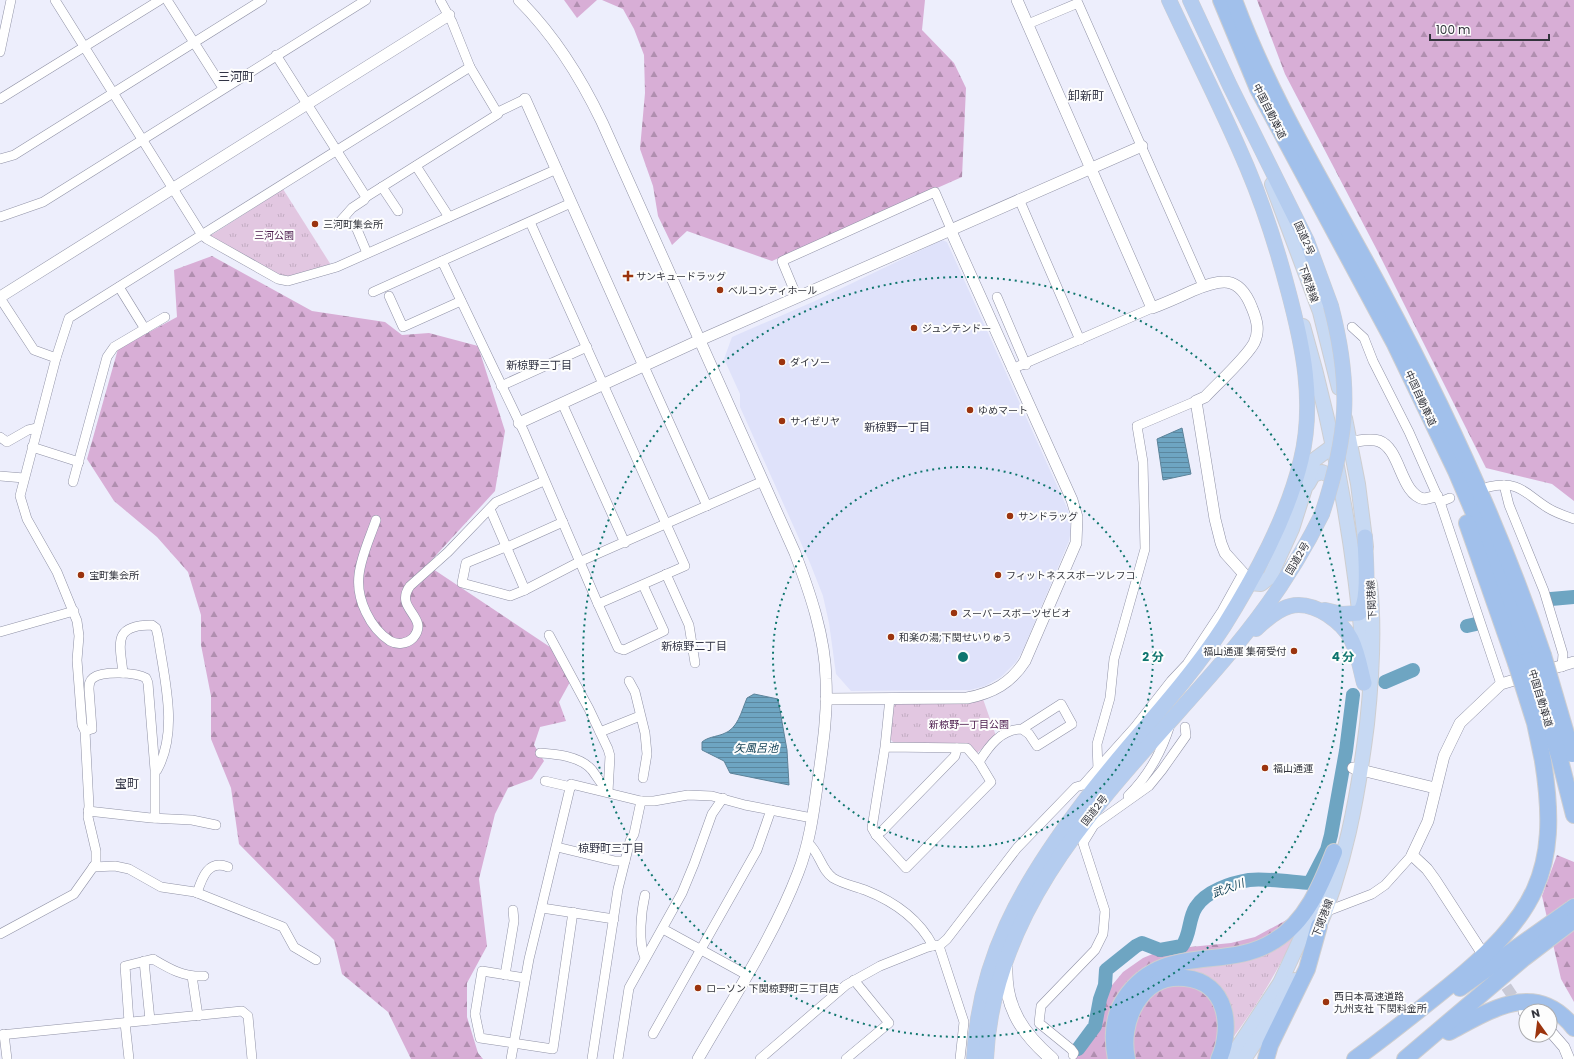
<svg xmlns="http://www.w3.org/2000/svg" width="1574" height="1059" viewBox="0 0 1574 1059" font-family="Poppins,'Noto Sans JP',sans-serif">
  <defs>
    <pattern id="grass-tufts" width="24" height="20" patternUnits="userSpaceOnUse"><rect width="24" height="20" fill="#e2c7e1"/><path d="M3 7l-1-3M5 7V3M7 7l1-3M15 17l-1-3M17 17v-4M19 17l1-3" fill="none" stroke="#c2acc2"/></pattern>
    <pattern id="forest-firs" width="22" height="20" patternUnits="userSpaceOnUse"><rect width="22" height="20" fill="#d8aed6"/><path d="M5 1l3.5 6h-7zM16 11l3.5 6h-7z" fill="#b08eaf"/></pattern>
    <pattern id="water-rules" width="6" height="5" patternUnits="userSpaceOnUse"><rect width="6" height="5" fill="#6ea5c2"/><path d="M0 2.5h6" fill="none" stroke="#5b879f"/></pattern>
  </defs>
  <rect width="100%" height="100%" fill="#edeefc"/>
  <polygon fill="#dfe2fa" points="942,240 947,242 1068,510 1071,530 1069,541 1023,650 1016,662 1001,677 985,686 970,690 851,691 836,674 829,623 823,596 810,563 740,407 740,394 724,359 732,337 815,301"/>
  <g fill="url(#grass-tufts)">
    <polygon points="283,189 331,265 290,276 278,276 210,236"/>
    <polygon points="983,699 996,736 977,753 894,743 890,739 891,707 898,703 969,703"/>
    <path d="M1300 925C1281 965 1259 1003 1232 1039L1145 980Z"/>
  </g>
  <g fill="url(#forest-firs)">
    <polygon points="564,0 597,0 577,18"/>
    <polygon points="602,0 925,0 922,30 954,63 966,88 962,177 772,261 687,231 672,245 658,216 653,186 640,149 645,93 644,55 634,29 623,9"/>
    <polygon points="1257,0 1574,0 1574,501 1552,484 1486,468 1378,252 1285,74"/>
    <polygon points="212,256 312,311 385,322 402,335 429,333 478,346 505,431 495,491 427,565 553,649 570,682 559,702 566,721 540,727 534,745 544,761 532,779 508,788 495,814 479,879 487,946 467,983 467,1017 478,1053 483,1059 411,1059 388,1012 342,974 334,940 239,844 231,788 211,739 211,696 201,645 201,615 188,572 157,537 114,501 87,459 118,349 177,317 174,270"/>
    <polygon points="1557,855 1574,862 1574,1002 1561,979 1542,896"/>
    <path d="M1292 917C1286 923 1280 930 1273 934 1264 940 1249 945 1239 948 1199 956 1170 946 1136 975L1110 1059H1073L1094 1032 1100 1004 1108 990 1123 972 1143 958 1155 953 1158 948 1182 945 1190 947 1231 943 1255 937Z"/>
    <polygon points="1170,984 1190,985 1209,996 1218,1010 1219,1037 1211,1059 1133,1059 1131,1028 1148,996"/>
  </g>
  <g fill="url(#water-rules)" stroke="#5c839a">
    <polygon points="1182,428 1191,474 1163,480 1157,439"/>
    <path d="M754 694 778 699 787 750 789 785 730 773 724 761 702 750V742C708 737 715 737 723 734 738 729 741 712 747 698Z"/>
  </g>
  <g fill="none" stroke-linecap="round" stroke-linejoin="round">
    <g stroke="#6ea5c2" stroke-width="14">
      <polyline points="1551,599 1574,597"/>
      <polyline points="1467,626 1476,624"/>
      <polyline points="1385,682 1413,670"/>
      <path d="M1078 1049 1095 1026 1100 999 1105 985 1106 970 1136 946 1142 943 1160 950 1182 946C1191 934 1188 919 1196 907 1206 891 1231 883 1249 880 1265 878 1293 882 1310 883L1327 850 1331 835 1346 751 1353 695"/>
    </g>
    <polyline stroke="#c8c9d6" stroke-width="11" stroke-dasharray="11 5.5" stroke-linecap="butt" points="1497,973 1520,1007"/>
    <defs>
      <g id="minor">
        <polyline points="55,0 202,235 207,239 278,279 288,281 337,267 557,169"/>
        <polyline points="167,0 223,88"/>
        <polyline points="1028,24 1078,3 1203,286"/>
        <polyline points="0,52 11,0"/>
        <polyline points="276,55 366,197 498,114 470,67 452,22 440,0"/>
        <polyline points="0,99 160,0"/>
        <polyline points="498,112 525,99"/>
        <polyline points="0,159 14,155 262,0"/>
        <polyline points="416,166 449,217"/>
        <polyline points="382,187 398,211"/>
        <polyline points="1019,199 1080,340"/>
        <polyline points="0,217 43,202 366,0"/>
        <polyline points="342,220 356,227 367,253"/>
        <polyline points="337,225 352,208 364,200 366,197"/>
        <polyline points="442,261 524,432 598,604 685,566 530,222"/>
        <polyline points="119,287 145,329"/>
        <polyline points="373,292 571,203"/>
        <polyline points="389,296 403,327 461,301"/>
        <polyline points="797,297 782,261 935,192 951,229"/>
        <polyline points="997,297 1026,365"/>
        <polyline points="0,298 34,350 56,358"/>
        <polyline points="1352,327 1364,338 1373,361 1409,432 1440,502 1501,684"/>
        <polyline points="644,366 707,506"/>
        <polyline points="1012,369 1152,308"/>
        <polyline points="501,386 587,347"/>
        <polyline points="562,403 625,543"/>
        <polyline points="0,437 7,442 28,430 37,428"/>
        <polyline points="32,447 79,462"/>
        <polyline points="0,476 24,478"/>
        <polyline points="73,482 107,357 114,347 165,317"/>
        <polyline points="1504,485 1509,505 1544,591 1563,654 1562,667"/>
        <path d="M1488 487C1520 480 1524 493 1548 508 1556 513 1565 516 1574 519"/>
        <polyline points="1440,502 1450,498"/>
        <polyline points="490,509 525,590 579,562 763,481"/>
        <path d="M376 520C370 538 361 556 359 575 356 599 370 628 390 641 397 645 407 644 413 638 431 617 393 609 410 586L448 552 496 502 544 481"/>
        <polyline points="505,547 466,563 462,583 510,596 525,590"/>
        <polyline points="505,548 563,522"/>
        <polyline points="666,574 689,625 695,663"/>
        <polyline points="598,604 618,648 624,650 664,631 643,585"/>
        <polyline points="0,632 74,611"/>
        <polyline points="549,635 589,709 608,749 610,756 608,792"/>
        <path d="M123 673C120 644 112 625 152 625L156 628 158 636C164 678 179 731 157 770"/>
        <polyline points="629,681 635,692 645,733 647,754 643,778"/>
        <path d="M85 731 92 729 89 689C89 685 89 681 93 678 102 671 136 672 146 678L148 683 155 770V818"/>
        <polyline points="600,732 640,716"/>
        <polyline points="885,747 967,748 979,762 991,782 906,868 876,835 872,828 885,747 890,698"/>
        <path d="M540 753C556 754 580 756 592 770 597 777 602 785 608 792"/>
        <path d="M979 762C989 746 1001 729 1022 729L1029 734 1037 746 1072 724 1061 704 1022 729"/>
        <polyline points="1098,769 1097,744 1110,698 1114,659 1145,549 1143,462 1137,426 1196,401"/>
        <polyline points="545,781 571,787"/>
        <path d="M1128 796C1147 777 1162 751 1170 725"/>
        <polyline points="88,811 151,818 192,820 216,825"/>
        <polyline points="876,835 882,831 955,756 957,748"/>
        <path d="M808 843C820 853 821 870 833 878 843 884 854 886 865 890 893 901 919 919 933 946"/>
        <polyline points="557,847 615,861 625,861"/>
        <polyline points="93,867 115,866 129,869 161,887 195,892 283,927 294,947 316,960"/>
        <path d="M197 893C202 878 208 859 228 867"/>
        <polyline points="542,908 614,919"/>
        <polyline points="1325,912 1372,894 1385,885 1412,855"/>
        <polyline points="663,929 747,975"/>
        <polyline points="0,934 74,894 96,863 96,851 88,817 89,806 85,731 82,725 77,660 79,636 77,621 57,572 27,519 20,496 56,358 69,318 470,67"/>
        <polyline points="939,946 964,1022 960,1059"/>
        <path d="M645 958C638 942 641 912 645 895"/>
        <polyline points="144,961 150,1020"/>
        <polyline points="505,975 514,921 513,910"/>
        <polyline points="192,976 198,1016"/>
        <polyline points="525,978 482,971 475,1014 480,1038 553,1049 573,912"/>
        <path d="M129 1022 125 966 153 959C170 969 183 977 204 976"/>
        <polyline points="125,1023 129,1059"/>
        <polyline points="4,1034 7,1059"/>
        <polyline points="653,1034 757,850 771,810"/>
        <polyline points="0,1035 242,1011 248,1016 252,1059"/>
        <polyline points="1073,1055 1074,1053 1071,1049 1039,1023 1041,1006 1095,950 1103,934 1105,911 1083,843 1094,825 1149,786 1162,770 1186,736 1185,727"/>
        <polyline points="511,1059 529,959 571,784 641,801 654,801 688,795 712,796 745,805 812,818"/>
        <polyline points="592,1059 618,889 630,841 634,834 641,801"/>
        <polyline points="618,1059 629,988 682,893 694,864 712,814 723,798"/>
        <polyline points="760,1059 846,985 880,966 925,948 936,945 939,946 947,939 1017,848 1076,787 1083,785 1135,727 1171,681 1187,664 1222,611 1243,573"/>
        <polyline points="846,1059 889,1023 854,980"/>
      </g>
      <g id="tertiary">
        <path d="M519 0C555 36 580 76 602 122L795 553C810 593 825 636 826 679 828 715 822 751 817 787 813 816 809 845 798 873 773 938 733 998 698 1059"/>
        <path d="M1017 0 1152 308C1166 303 1179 297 1192 291 1220 279 1239 274 1252 308 1257 320 1260 331 1254 343 1246 358 1218 383 1205 397L1196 401 1215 519 1221 543 1225 553 1243 573 1249 583"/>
        <polyline points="525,99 644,366"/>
        <polyline points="0,297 449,15"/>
        <polyline points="519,423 700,340 1142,146"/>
        <path d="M1350 442C1359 441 1370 438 1379 441 1401 449 1400 494 1424 499L1437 496"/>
        <path d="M826 699 967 698C993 693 1011 683 1025 661L1076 543 1077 517 1072 500 950 229"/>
        <polyline points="1353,768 1435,788"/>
        <polyline points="1481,951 1435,880 1427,869 1412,855 1428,821 1444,756 1460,723 1501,684 1574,662"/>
        <polyline points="1524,1012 1526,1013"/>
        <polyline points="1550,1031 1564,1047 1569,1059"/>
      </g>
      <path id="secondary" d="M1006 969C1005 1008 1023 1034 1052 1059"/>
      <g id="primary">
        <polyline points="1272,184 1320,312 1339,388"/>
        <path d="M1303 326C1335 435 1354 546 1364 659"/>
        <polyline points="1345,418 1358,484 1366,547"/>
        <polyline points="1308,484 1313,475 1322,472 1331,476 1339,486"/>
        <polyline points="1249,583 1261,584 1270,577 1292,529 1314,460 1333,446"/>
        <path d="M1315 936C1345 869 1358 796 1367 724 1372 677 1375 631 1370 584"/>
        <polyline points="1230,1059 1280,983 1320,897"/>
        <polyline points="1244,1059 1275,1013 1294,980"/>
      </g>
      <g id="trunk">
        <polyline points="1190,0 1230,86 1307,241 1331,306"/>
        <path d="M1325 610 1342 614 1359 613C1371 601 1365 555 1365 537"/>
        <path d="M1256 629C1280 606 1298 596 1328 615 1337 621 1346 629 1351 639 1358 653 1360 668 1364 683"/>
        <path d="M974 1059C978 960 1022 884 1080 807 1126 745 1182 691 1224 626 1255 576 1287 518 1301 460 1315 402 1303 346 1288 290 1277 248 1264 207 1247 167 1223 110 1195 56 1169 0"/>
        <path d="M986 1059C994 887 1132 771 1234 648 1268 607 1299 561 1322 514"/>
      </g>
      <g id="motorway">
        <polyline points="1221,0 1258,89 1395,344 1456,471 1493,558 1529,660"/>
        <path d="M1234 0C1272 103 1331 196 1382 292 1445 409 1501 530 1543 655"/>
        <polyline points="1467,523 1516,663"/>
        <polyline points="1559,756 1574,815"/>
        <polyline points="1460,988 1574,907"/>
        <path d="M1449 1032C1491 1010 1536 979 1574 1028"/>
        <path d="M1116 1059C1112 1038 1113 1015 1125 998 1164 941 1225 972 1274 941 1306 922 1321 885 1334 852"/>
        <path d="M1127 1059C1119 1023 1140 973 1185 978 1227 982 1233 1027 1219 1059"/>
        <polyline points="1266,1059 1270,1045 1307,969 1319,926"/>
        <path d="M1355 1059C1387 1036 1418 1011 1449 986 1534 916 1561 874 1543 761"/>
        <polyline points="1405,1059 1524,958 1574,920"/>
      </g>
    </defs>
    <use href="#minor" stroke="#9092a6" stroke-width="10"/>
    <use href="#tertiary" stroke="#9092a6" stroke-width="12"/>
    <use href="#secondary" stroke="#9092a6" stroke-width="14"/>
    <use href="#primary" stroke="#ceced0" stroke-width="16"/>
    <use href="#trunk" stroke="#ceced0" stroke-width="16"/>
    <use href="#motorway" stroke="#ceced0" stroke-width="18"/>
    <use href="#minor" stroke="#fff" stroke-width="9"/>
    <use href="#tertiary" stroke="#fff" stroke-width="11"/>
    <use href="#secondary" stroke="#fff" stroke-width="13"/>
    <use href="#primary" stroke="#c7d9f3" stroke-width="14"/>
    <use href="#trunk" stroke="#b4ccef" stroke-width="15"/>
    <use href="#motorway" stroke="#a1c0eb" stroke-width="16"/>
    <defs>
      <path id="trunk-bridge" d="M1322 514C1348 436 1352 386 1331 306"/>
      <g id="motorway-bridge">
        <polyline points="1543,655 1572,754"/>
        <polyline points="1529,660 1559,756"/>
        <polyline points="1516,663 1535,723 1543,761"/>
      </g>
    </defs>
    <use href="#trunk-bridge" stroke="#ceced0" stroke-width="16" stroke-linecap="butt"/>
    <use href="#motorway-bridge" stroke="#ceced0" stroke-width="18" stroke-linecap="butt"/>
    <use href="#trunk-bridge" stroke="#b4ccef" stroke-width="15"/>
    <use href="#motorway-bridge" stroke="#a1c0eb" stroke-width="16"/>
  </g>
  <g fill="none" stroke="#0f766e" stroke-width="2" stroke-dasharray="2 4">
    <circle cx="963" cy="657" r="190"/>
    <circle cx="963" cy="657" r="380"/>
  </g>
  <g fill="#9b340e" stroke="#fdfdfd" stroke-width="1.5">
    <circle cx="315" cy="224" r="4"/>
    <path d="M626 270h4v4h4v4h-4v4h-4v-4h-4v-4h4z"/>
    <circle cx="720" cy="290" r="4"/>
    <circle cx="914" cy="328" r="4"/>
    <circle cx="782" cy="362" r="4"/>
    <circle cx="970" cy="410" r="4"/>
    <circle cx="782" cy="421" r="4"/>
    <circle cx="1010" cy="516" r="4"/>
    <circle cx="81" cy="575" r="4"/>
    <circle cx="998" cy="575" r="4"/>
    <circle cx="954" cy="613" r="4"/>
    <circle cx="891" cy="637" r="4"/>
    <circle cx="1294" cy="651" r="4"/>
    <circle cx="1265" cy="768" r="4"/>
    <circle cx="698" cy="988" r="4"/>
    <circle cx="1326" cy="1002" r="4"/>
  </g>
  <g text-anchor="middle" stroke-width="4" stroke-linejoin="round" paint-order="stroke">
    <g font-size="10" fill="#32343c" stroke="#fdfdfd">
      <text transform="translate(1270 111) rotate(63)" y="4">中国自動車道</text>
      <text transform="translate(1305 238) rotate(66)" y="4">国道2号</text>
      <text transform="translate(1309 283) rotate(71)" y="4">下関港線</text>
      <text transform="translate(1421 398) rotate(65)" y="4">中国自動車道</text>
      <text transform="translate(1297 558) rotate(-59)" y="4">国道2号</text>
      <text transform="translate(1371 600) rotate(-93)" y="4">下関港線</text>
      <text transform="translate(1541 698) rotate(73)" y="4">中国自動車道</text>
      <text transform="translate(1094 810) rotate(-52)" y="4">国道2号</text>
      <text transform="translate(1322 918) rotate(-69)" y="4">下関港線</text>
    </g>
    <g font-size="10" fill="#32343c" stroke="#fdfdfd" text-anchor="start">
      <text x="323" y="228">三河町集会所</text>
      <text x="636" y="280">サンキュードラッグ</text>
      <text x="728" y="294">ベルコシティホール</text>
      <text x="922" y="332">ジュンテンドー</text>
      <text x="790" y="366">ダイソー</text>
      <text x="978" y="414">ゆめマート</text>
      <text x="790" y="425">サイゼリヤ</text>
      <text x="1018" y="520">サンドラッグ</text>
      <text x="89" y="579">宝町集会所</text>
      <text x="1006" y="579">フィットネススポーツレフコ</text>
      <text x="962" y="617">スーパースポーツゼビオ</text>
      <text x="899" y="641">和楽の湯;下関せいりゅう</text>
      <text x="1286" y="655" text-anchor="end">福山通運 集荷受付</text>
      <text x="1273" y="772">福山通運</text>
      <text x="706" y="992">ローソン 下関椋野町三丁目店</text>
      <text x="1334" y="1000">西日本高速道路<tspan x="1334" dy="12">九州支社 下関料金所</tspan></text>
    </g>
    <g font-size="10" fill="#49184a" stroke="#fdfdfd">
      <text x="274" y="239">三河公園</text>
      <text x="969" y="728">新椋野一丁目公園</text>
    </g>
    <g font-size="11" fill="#313344" stroke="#fdfdfd">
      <text x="539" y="369">新椋野三丁目</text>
      <text x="897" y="431">新椋野一丁目</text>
      <text x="694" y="650">新椋野二丁目</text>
      <text x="611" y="852">椋野町三丁目</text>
    </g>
    <g font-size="11" font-style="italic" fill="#0b3b50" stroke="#fdfdfd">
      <text x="756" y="752">矢風呂池</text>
      <text transform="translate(1228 888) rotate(-20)" y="4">武久川</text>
    </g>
    <g font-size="12" fill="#313344" stroke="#fdfdfd">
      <text x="236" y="81">三河町</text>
      <text x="1086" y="100">卸新町</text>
      <text x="127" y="788">宝町</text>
    </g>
  </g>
  <circle cx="963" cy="657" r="6" fill="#0f766e" stroke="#fdfdfd" stroke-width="2"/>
  <g font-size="12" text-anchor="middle" font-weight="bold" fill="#0f766e" stroke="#fdfdfd" stroke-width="4" stroke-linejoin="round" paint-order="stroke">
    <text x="1153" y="661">2 分</text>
    <text x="1343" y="661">4 分</text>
  </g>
  <g transform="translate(1538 1023) rotate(346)"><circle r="19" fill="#fdfdfd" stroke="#acadb0"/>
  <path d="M0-3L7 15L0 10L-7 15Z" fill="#9b340e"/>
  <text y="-6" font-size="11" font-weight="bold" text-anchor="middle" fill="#32343c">N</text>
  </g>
  <path d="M1430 34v6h119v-6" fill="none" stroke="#32343c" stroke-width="2"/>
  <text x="1436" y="34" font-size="12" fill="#32343c" stroke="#fdfdfd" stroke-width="3" paint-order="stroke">100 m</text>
</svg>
